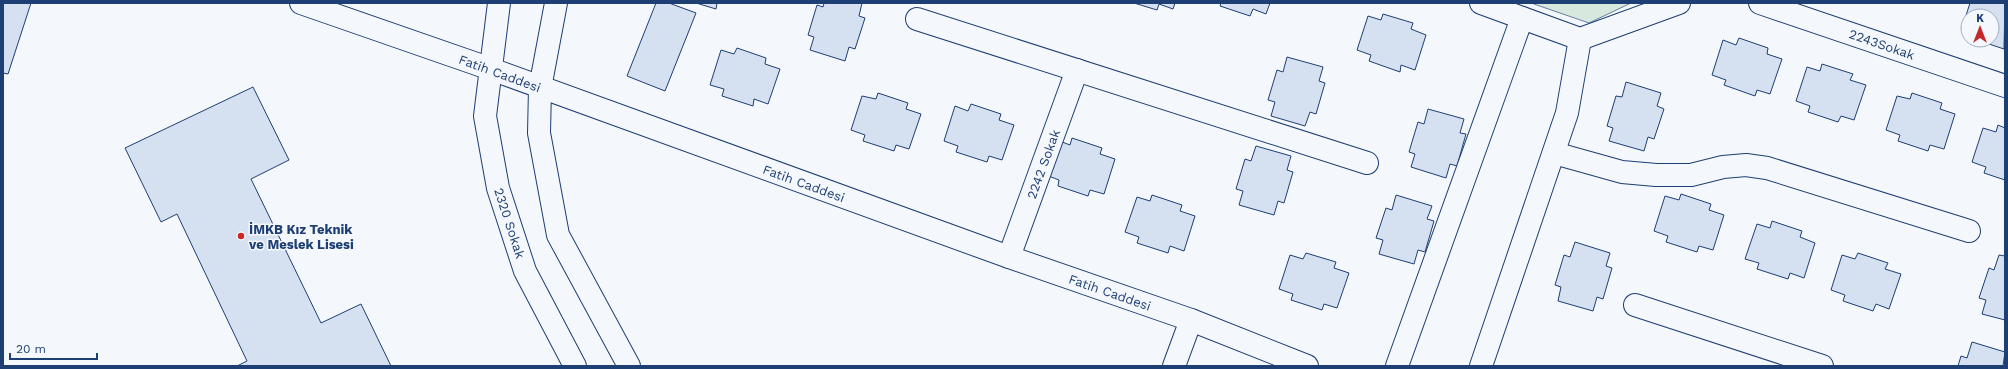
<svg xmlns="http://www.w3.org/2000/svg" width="2008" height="369" viewBox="0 0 2008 369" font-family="'Work Sans',sans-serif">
  <rect width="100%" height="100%" fill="#f4f7fb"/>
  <polygon fill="#d7e8df" stroke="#687fa3" points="1531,3 1631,3 1589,23"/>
  <g fill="#d5e0f0" stroke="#1d3f73">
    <polygon points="3,3 31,3 8,74 3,73"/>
    <polygon points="656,3 669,3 696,13 665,91 627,76"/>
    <polygon points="696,3 717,3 716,9"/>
    <polygon points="824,3 862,3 859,16 865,18 855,49 849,47 845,61 810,50 814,37 808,35 817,5 823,7"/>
    <polygon points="1134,3 1175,3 1173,9 1159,4 1157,10"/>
    <polygon points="1221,3 1270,3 1266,14 1253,9 1250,16 1220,6"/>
    <polygon points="1970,3 2005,3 2004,49 1977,40 1992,40 1992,16 1968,16 1968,30 1962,28"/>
    <polygon points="1383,14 1413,23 1411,29 1426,35 1415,70 1401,65 1400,72 1369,61 1371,55 1357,50 1368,16 1381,20"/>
    <polygon points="1739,38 1768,48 1767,54 1782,59 1770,94 1757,90 1755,96 1724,85 1726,80 1712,75 1723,40 1736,45"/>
    <polygon points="737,48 766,58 765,64 780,69 768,104 754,99 753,106 722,96 724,89 710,85 721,50 734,54"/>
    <polygon points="1287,57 1323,67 1319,81 1325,83 1316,114 1310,112 1305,126 1271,116 1275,102 1268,100 1277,70 1283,72"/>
    <polygon points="1822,64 1853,74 1850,80 1866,85 1854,120 1841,116 1838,122 1808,112 1810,106 1796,101 1807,67 1820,71"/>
    <polygon points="1626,82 1661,93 1657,106 1664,109 1654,139 1648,137 1644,151 1609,141 1613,128 1607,126 1616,96 1622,97"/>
    <polygon points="253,87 289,160 251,179 321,323 361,304 391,366 237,366 247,361 177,214 161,222 125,148"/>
    <polygon points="878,93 908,103 906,109 921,114 909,149 896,145 894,151 863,141 865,135 851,130 862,96 876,99"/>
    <polygon points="1912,93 1942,103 1940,109 1955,114 1944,149 1930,145 1928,151 1898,141 1900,135 1886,130 1897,96 1910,99"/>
    <polygon points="971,104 1001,114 999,120 1014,125 1002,160 989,156 987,162 956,152 958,146 944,141 955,106 968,111"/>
    <polygon points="1428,109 1464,119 1460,133 1466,134 1457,166 1450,164 1446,178 1411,167 1415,154 1409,152 1418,122 1424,124"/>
    <polygon points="1998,125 2005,128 2005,180 1984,173 1986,167 1972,162 1983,128 1996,132"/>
    <polygon points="1072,138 1102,148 1100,154 1115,159 1104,194 1090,190 1088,196 1058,186 1059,180 1046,175 1057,140 1070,145"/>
    <polygon points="1256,146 1291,156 1287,170 1293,172 1284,203 1278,201 1274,215 1239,205 1243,191 1236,189 1245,159 1251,161"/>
    <polygon points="1681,194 1711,204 1709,210 1724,215 1713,250 1699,246 1697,252 1666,242 1668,236 1654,231 1665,196 1679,200"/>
    <polygon points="1152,195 1182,205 1180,211 1195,216 1184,251 1170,246 1168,253 1137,243 1139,237 1125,232 1137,197 1150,201"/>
    <polygon points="1396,195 1432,206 1427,219 1434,221 1425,252 1418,250 1414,264 1379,254 1383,240 1376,238 1386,208 1392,210"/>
    <polygon points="1772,221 1802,231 1800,237 1815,243 1804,278 1790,273 1788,279 1757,269 1759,263 1745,259 1757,224 1770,228"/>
    <polygon points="1575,242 1610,253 1606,266 1612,268 1603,299 1597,297 1593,311 1558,301 1561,287 1555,285 1564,255 1570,257"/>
    <polygon points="1306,253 1336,262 1334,268 1349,273 1337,308 1324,304 1322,310 1291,300 1293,294 1279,289 1290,255 1303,259"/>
    <polygon points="1858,253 1888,263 1885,269 1901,274 1889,309 1876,304 1873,311 1843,301 1845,295 1831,290 1842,255 1855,259"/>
    <polygon points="1999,255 2005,256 2005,320 1982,314 1986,300 1979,298 1989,268 1994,270"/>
    <polygon points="1972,342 2005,352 2003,366 1958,366 1961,356 1967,358"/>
  </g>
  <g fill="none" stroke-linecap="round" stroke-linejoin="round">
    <defs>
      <g id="minor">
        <polyline points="301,3 491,69 1009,257 1191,320 1307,366"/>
        <polyline points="499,3 485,116 498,188 525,271 575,366"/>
        <polyline points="556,3 540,88 539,133 558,235 629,366"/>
        <polyline points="1481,3 1580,39 1679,3"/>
        <polyline points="1760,3 2005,86"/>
        <polyline points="917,19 1367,163"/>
        <polyline points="1554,153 1622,172 1656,175 1691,175 1723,167 1746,165 1767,168 1969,231"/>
        <polyline points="1009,257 1077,70"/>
        <polyline points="1635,305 1822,366"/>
        <polyline points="1174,366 1191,320"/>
        <polyline points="1397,366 1522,18"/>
        <polyline points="1481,366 1567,113 1580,39"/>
      </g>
    </defs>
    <use href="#minor" stroke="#1d3f73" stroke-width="24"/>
    <use href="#minor" stroke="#f4f7fb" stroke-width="22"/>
  </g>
  <circle fill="#c62828" stroke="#f4f7fb" stroke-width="1.5" cx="241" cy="236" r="4"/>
  <g text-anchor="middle" stroke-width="3" stroke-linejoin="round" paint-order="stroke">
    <g font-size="13" fill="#1d3f73" stroke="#f4f7fb">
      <text transform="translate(1882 44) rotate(19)" y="5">2243Sokak</text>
      <text transform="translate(500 73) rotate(20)" y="5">Fatih Caddesi</text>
      <text transform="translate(1043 164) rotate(-70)" y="5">2242 Sokak</text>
      <text transform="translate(804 183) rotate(20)" y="5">Fatih Caddesi</text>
      <text transform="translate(510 223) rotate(72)" y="5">2320 Sokak</text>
      <text transform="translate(1110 292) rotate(19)" y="5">Fatih Caddesi</text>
    </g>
    <g font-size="13" font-weight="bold" fill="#1d3f73" stroke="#f4f7fb" text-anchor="start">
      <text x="249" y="234">İMKB Kız Teknik<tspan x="249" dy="15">ve Meslek Lisesi</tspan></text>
    </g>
  </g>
  <rect width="2008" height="369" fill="none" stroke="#1d3f73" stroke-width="8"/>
  <g transform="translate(1980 28)"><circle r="19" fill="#f4f7fb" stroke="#9eadc5"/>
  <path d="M0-3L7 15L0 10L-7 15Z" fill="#c62828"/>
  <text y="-6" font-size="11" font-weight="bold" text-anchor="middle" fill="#1d3f73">K</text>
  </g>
  <path d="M10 353v6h87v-6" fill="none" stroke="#1d3f73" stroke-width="2"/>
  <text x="16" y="353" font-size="12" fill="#1d3f73" stroke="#f4f7fb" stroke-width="3" paint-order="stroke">20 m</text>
</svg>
